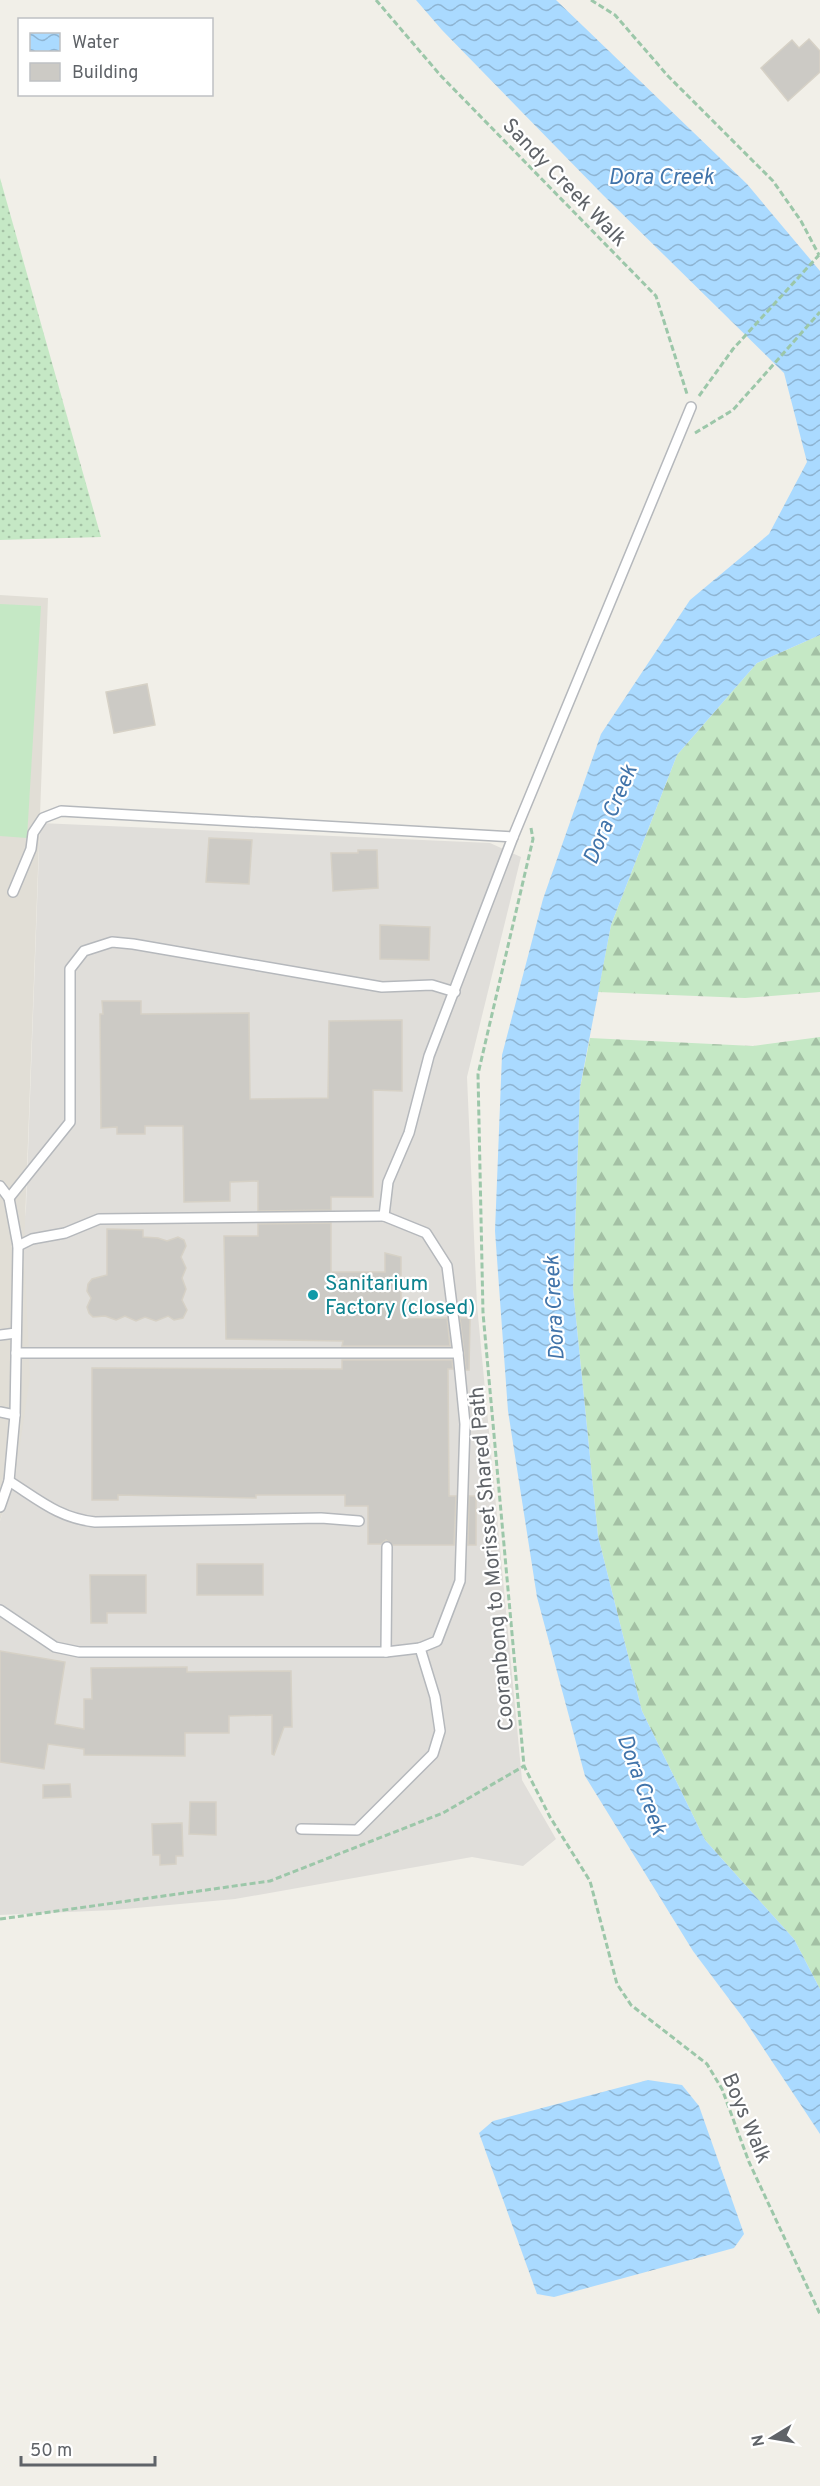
<svg xmlns="http://www.w3.org/2000/svg" width="820" height="2486" viewBox="0 0 820 2486" font-family="Overpass,sans-serif">
  <defs>
    <pattern id="grass-dots" width="8" height="8" patternUnits="userSpaceOnUse" patternTransform="scale(1.5)"><rect width="8" height="8" fill="#c5e8c5"/><path d="M2 2h.1M6 6h.1" fill="none" stroke="#a3c0a4" stroke-width="1.8" stroke-linecap="round"/></pattern>
    <pattern id="forest-firs" width="22" height="20" patternUnits="userSpaceOnUse" patternTransform="scale(1.5)"><rect width="22" height="20" fill="#c5e8c5"/><path d="M5 1l3.5 6h-7zM16 11l3.5 6h-7z" fill="#a3c0a4"/></pattern>
    <pattern id="water-waves" width="16" height="10" patternUnits="userSpaceOnUse" patternTransform="scale(1.5)"><rect width="16" height="10" fill="#aadaff"/><path d="M0 5q4-4 8 0t8 0" fill="none" stroke="#8eb4d2"/></pattern>
  </defs>
  <rect width="100%" height="100%" fill="#f1efe8"/>
  <polygon fill="#e0deda" points="40,823 490,843 521,857 467,1077 477,1305 522,1780 556,1839 523,1866 472,1857 235,1899 114,1910 0,1915 0,1521 16,1472 28,1356 23,1234 26,1208"/>
  <polygon fill="#e1ded6" points="0,595 48,598 24,1250 30,1377 16,1472 0,1521"/>
  <polygon fill="url(#grass-dots)" points="0,178 101,537 0,540"/>
  <g fill="url(#forest-firs)">
    <polygon points="820,635 820,992 745,998 598,992 611,925 677,755 757,663"/>
    <polygon points="820,1037 820,1989 794,1939 705,1840 642,1711 598,1536 573,1289 580,1088 590,1038 753,1046"/>
  </g>
  <polygon fill="#c5e8c5" points="0,604 41,606 27,838 0,836"/>
  <g fill="url(#water-waves)">
    <polygon points="416,0 556,0 747,184 820,271 820,635 757,663 677,755 611,925 580,1088 573,1289 598,1536 642,1711 705,1840 794,1939 820,1989 820,2134 744,2019 693,1951 585,1776 537,1597 508,1411 495,1231 502,1055 543,899 601,734 690,600 769,534 807,462 784,373 603,195 442,30"/>
    <polygon points="648,2080 682,2085 699,2106 744,2234 734,2248 554,2297 537,2294 479,2133 493,2121"/>
  </g>
  <g fill="#cccac5" stroke="#d6d1c6" stroke-width="1.5">
    <polygon points="809,39 820,51 820,72 788,101 761,68 792,40 799,48"/>
    <polygon points="147,684 155,725 114,733 106,692"/>
    <polygon points="209,838 252,840 249,884 206,882"/>
    <polygon points="358,850 377,850 378,888 333,891 331,853 358,853"/>
    <polygon points="380,925 430,927 429,960 380,959"/>
    <polygon points="102,1001 141,1001 141,1014 249,1013 250,1099 328,1098 329,1021 402,1020 402,1091 373,1090 373,1197 331,1197 331,1210 258,1211 258,1181 230,1182 230,1201 184,1202 183,1126 145,1126 145,1134 117,1134 117,1127 101,1128 100,1014 103,1014"/>
    <polygon points="331,1223 331,1272 385,1272 385,1253 401,1257 401,1319 447,1318 450,1346 342,1346 343,1341 226,1339 224,1236 258,1236 258,1224"/>
    <polygon points="107,1229 143,1230 143,1237 158,1238 167,1241 178,1237 184,1240 186,1246 181,1257 186,1268 182,1278 186,1289 182,1300 187,1310 183,1318 174,1320 168,1316 156,1321 145,1317 136,1321 125,1316 116,1320 105,1316 93,1317 89,1313 87,1307 91,1298 87,1291 88,1284 92,1279 107,1275"/>
    <polygon points="460,1318 470,1318 469,1370 466,1370"/>
    <polygon points="342,1360 452,1360 453,1369 448,1369 449,1496 456,1496 454,1545 393,1545 386,1540 381,1544 368,1544 368,1506 345,1506 345,1495 256,1495 256,1498 118,1495 118,1500 92,1500 92,1368 342,1369"/>
    <polygon points="469,1496 476,1496 476,1545 468,1545"/>
    <rect x="197" y="1564" width="66" height="31"/>
    <polygon points="90,1575 146,1575 146,1613 107,1613 107,1623 91,1623"/>
    <polygon points="0,1651 65,1662 55,1724 84,1729 84,1699 92,1699 91,1668 187,1667 187,1672 291,1671 292,1727 284,1727 274,1755 272,1754 272,1715 229,1716 229,1733 185,1733 185,1756 84,1755 84,1749 48,1744 44,1769 0,1762"/>
    <polygon points="70,1784 71,1797 43,1798 43,1785"/>
    <polygon points="190,1802 216,1802 216,1835 189,1834"/>
    <polygon points="182,1823 183,1856 176,1856 176,1864 160,1865 160,1855 153,1855 152,1824"/>
  </g>
  <g fill="none" stroke-linecap="round" stroke-linejoin="round">
    <defs>
      <g id="lane">
        <polyline points="13,892 31,849 33,833 43,818 61,811 513,837"/>
        <polyline points="0,1186 9,1198 18,1246 15,1415 9,1481 0,1507"/>
        <polyline points="9,1198 70,1122 70,969 84,951 112,942 133,944 382,987 432,985 455,992"/>
        <polyline points="18,1246 32,1239 65,1233 99,1219 384,1216"/>
        <polyline points="0,1335 16,1333"/>
        <polyline points="16,1353 458,1353"/>
        <polyline points="0,1412 15,1415"/>
        <path d="M9 1481C39 1500 59 1518 95 1522L321 1518 359 1521"/>
        <polyline points="0,1610 55,1647 79,1652 386,1652 420,1648"/>
        <polyline points="386,1652 387,1547"/>
        <polyline points="301,1829 357,1830 433,1754 440,1731 435,1697 420,1648 437,1641 460,1581 465,1424 458,1353 447,1266 426,1233 384,1216 388,1182 409,1133 429,1056 513,837 691,407"/>
      </g>
    </defs>
    <use href="#lane" stroke="#b5b8bc" stroke-width="12"/>
    <g stroke="#9cc7a9" stroke-width="3" stroke-dasharray="6 3" stroke-linecap="butt">
      <polyline points="376,0 441,76 656,296 687,394"/>
      <polyline points="591,0 615,15 668,76 773,181 801,221 819,255"/>
      <polyline points="699,396 733,349 819,255"/>
      <polyline points="695,433 733,410 820,312"/>
      <polyline points="531,828 533,839 478,1074 483,1313 524,1766 550,1817 590,1881 617,1984 631,2005 707,2064 722,2089 749,2162 820,2314"/>
      <polyline points="0,1919 270,1881 443,1813 524,1766"/>
    </g>
    <use href="#lane" stroke="#fff" stroke-width="9"/>
  </g>
  <circle fill="#0f9aa8" stroke="#fff" stroke-width="2" cx="313" cy="1295" r="6"/>
  <g text-anchor="middle" stroke-width="4.5" stroke-linejoin="round" paint-order="stroke">
    <g font-size="21" fill="#5f6368" stroke="#fff">
      <text transform="translate(565 182) rotate(46)" y="7">Sandy Creek Walk</text>
      <text transform="translate(491 1559) rotate(-95)" y="7">Cooranbong to Morisset Shared Path</text>
      <text transform="translate(747 2118) rotate(67)" y="7">Boys Walk</text>
    </g>
    <g font-size="21" fill="#0d838f" stroke="#fff" text-anchor="start">
      <text x="325" y="1290">Sanitarium<tspan x="325" dy="24">Factory (closed)</tspan></text>
    </g>
    <g font-size="22" font-style="italic" fill="#4174aa" stroke="#fff">
      <text x="661" y="184">Dora Creek</text>
      <text transform="translate(609 814) rotate(-67)" y="8">Dora Creek</text>
      <text transform="translate(553 1308) rotate(-93)" y="8">Dora Creek</text>
      <text transform="translate(643 1784) rotate(70)" y="8">Dora Creek</text>
    </g>
  </g>
  <rect x="18" y="18" width="195" height="78" fill="#ffffff" stroke="#bfc1c3" stroke-width="1.5"/>
  <rect x="30" y="33" width="30" height="18" fill="url(#water-waves)" stroke="#bfc1c3" stroke-width="1.5"/>
  <text x="72" y="48" font-size="18" fill="#5f6368">Water</text>
  <rect x="30" y="63" width="30" height="18" fill="#cccac5" stroke="#bfc1c3" stroke-width="1.5"/>
  <text x="72" y="78" font-size="18" fill="#5f6368">Building</text>
  <g transform="translate(772 2438) rotate(259)" stroke="#ffffff" stroke-width="4.5" paint-order="stroke">
  <path d="M0-4.5L10 22L0 15L-10 22Z" fill="#5f6368"/>
  <text y="-9" font-size="16" font-weight="bold" text-anchor="middle" fill="#5f6368">N</text>
  </g>
  <path d="M21 2456v9h134v-9" fill="none" stroke="#5f6368" stroke-width="3"/>
  <text x="30" y="2456" font-size="18" fill="#5f6368" stroke="#ffffff" stroke-width="4.5" paint-order="stroke">50 m</text>
</svg>
